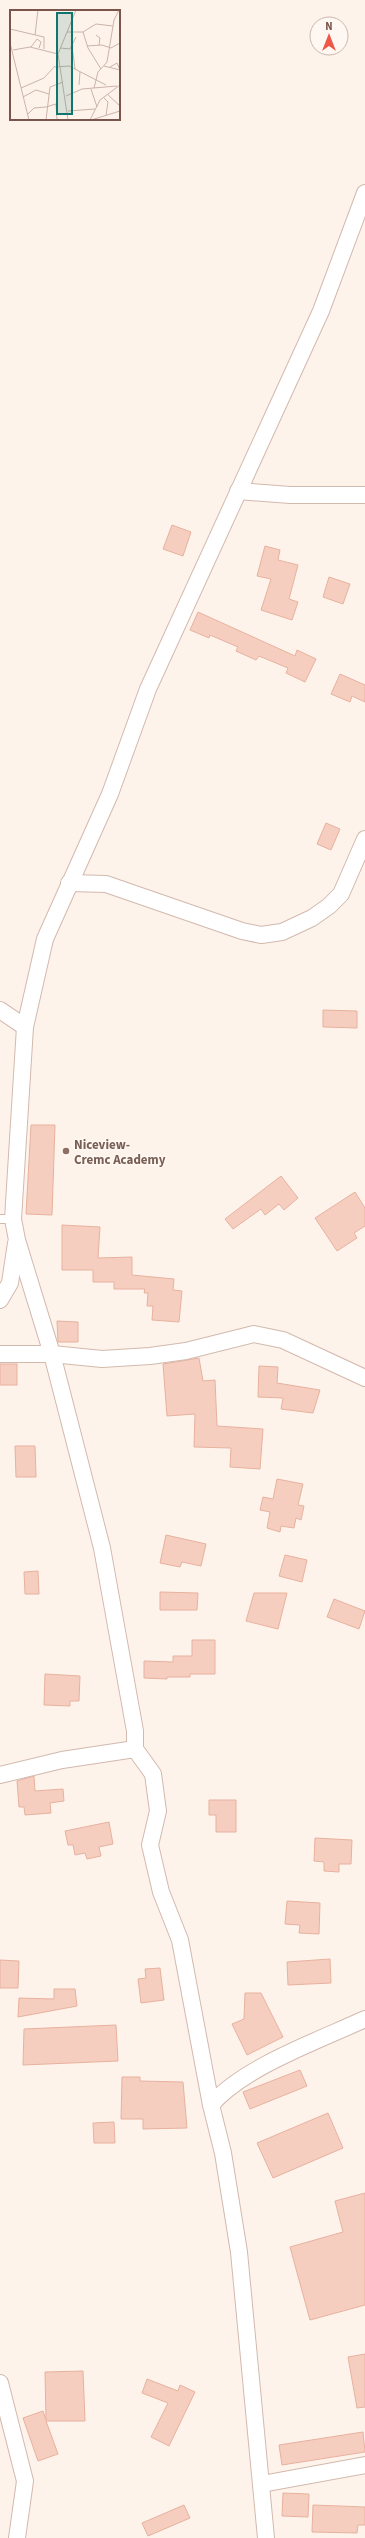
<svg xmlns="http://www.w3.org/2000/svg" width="365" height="2538" viewBox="0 0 365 2538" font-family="'Source Sans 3',sans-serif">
  <rect width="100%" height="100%" fill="#fef3ea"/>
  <g fill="#f5cec0" stroke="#e8b19f">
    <polygon points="172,525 191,532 183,556 163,549"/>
    <polygon points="265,546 280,550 278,560 298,565 289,599 298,602 292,620 261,610 271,579 257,576"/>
    <polygon points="329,577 350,584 343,604 323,597"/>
    <polygon points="198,612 295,656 297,650 316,659 305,682 286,673 288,668 259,656 256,660 236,651 238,647 210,635 209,638 190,630"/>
    <polygon points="340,674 365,685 365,702 352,696 350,702 331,694"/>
    <polygon points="326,823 340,829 331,850 317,844"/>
    <polygon points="323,1010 357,1011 357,1028 323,1027"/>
    <polygon points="31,1125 55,1125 52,1215 26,1214"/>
    <polygon points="281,1176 298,1198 284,1210 279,1204 265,1215 261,1209 233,1229 225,1219"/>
    <polygon points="355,1192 365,1208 365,1226 354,1233 357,1238 337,1251 315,1218"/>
    <polygon points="62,1225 100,1227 98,1258 132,1257 132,1275 174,1279 173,1290 182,1291 179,1322 152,1320 153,1306 147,1306 148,1293 144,1293 145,1289 114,1289 114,1282 93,1282 93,1270 62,1270"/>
    <polygon points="57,1321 78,1322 78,1342 58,1342"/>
    <polygon points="199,1358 203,1381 215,1380 217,1426 263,1429 260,1469 230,1467 231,1448 194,1447 195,1414 167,1416 163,1364"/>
    <rect x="0" y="1364" width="17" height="21"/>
    <polygon points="259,1366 278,1367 277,1383 320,1390 313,1413 281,1409 283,1398 258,1397"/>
    <polygon points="15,1446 35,1446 36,1477 16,1477"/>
    <polygon points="277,1479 303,1484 298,1505 304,1506 301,1520 296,1518 294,1528 281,1526 280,1532 267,1528 270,1512 260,1510 263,1497 273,1499"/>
    <polygon points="166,1535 206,1544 201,1566 182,1562 180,1567 160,1563"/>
    <polygon points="285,1555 307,1560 302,1582 279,1576"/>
    <polygon points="38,1571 39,1594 25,1594 24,1572"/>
    <polygon points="160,1592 198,1593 197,1610 160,1610"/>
    <polygon points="254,1593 287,1593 278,1629 246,1621"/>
    <polygon points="334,1599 365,1611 359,1629 327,1617"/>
    <polygon points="192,1640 215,1640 215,1674 190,1674 190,1677 167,1677 167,1679 144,1678 144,1661 173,1662 173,1656 192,1656"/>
    <polygon points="45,1674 80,1676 79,1701 70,1701 70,1706 44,1705"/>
    <polygon points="34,1776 35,1791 63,1789 64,1801 50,1803 51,1813 25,1815 24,1807 19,1807 17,1781"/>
    <polygon points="209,1800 236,1800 236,1832 216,1832 216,1815 209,1815"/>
    <polygon points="109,1822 113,1844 99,1847 101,1856 87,1859 85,1853 75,1855 73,1845 68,1845 65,1831"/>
    <polygon points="315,1838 352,1840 351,1864 339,1864 339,1872 324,1871 324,1862 314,1861"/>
    <polygon points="287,1901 320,1903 319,1934 299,1933 300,1925 285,1924"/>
    <polygon points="330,1959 331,1983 288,1985 287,1962"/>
    <polygon points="0,1960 19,1961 18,1988 0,1988"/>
    <polygon points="160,1968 164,2000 141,2003 138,1979 146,1978 145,1969"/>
    <polygon points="54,1989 75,1989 77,2006 18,2017 19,1998 54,1999"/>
    <polygon points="245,1993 261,1993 283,2037 247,2055 232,2024 244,2019"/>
    <polygon points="116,2025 118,2061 23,2065 24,2029"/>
    <polygon points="300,2070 307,2086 250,2109 243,2092"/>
    <polygon points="122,2077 140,2077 140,2081 183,2082 187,2128 143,2129 143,2119 121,2119"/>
    <polygon points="328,2113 343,2148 273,2178 257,2143"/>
    <polygon points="114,2122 115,2143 94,2143 93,2123"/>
    <polygon points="365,2193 365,2305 310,2320 290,2247 343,2232 335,2201"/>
    <polygon points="365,2354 365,2407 357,2408 348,2357"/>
    <polygon points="83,2371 85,2421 46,2421 58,2454 38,2461 23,2418 43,2411 46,2420 45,2372"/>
    <polygon points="147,2379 178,2391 180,2385 195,2392 169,2446 151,2437 168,2403 142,2393"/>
    <polygon points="363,2432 365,2452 282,2465 279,2445"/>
    <polygon points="283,2493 309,2494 308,2517 282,2516"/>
    <polygon points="184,2505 190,2518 148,2536 142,2523"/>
    <polygon points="313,2505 365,2507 365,2525 358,2525 357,2533 312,2532"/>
  </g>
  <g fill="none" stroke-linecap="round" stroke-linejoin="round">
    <defs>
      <polyline id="service" points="0,1219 13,1219"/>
      <g id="minor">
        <polyline points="238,491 290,495 365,495"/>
        <polyline points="69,883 106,884 242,931 261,935 282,932 312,918 329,906 341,894 365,839"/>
        <polyline points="0,1010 25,1027"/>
        <polyline points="0,1300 10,1283 16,1243"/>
        <polyline points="0,1354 52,1354 102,1359 150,1356 186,1351 254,1334 283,1340 365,1378"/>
        <polyline points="0,1775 62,1760 135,1749"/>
        <path d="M211 2105C243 2067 320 2040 365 2019"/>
        <polyline points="0,2383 25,2481 17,2538"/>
        <polyline points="262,2484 365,2465"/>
        <polyline points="266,2538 239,2252 223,2153 211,2105 180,1940 161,1892 150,1845 158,1811 153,1774 135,1749 135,1731 102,1548 52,1354 17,1240 13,1219 25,1027 45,939 110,794 148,689 321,311 365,193"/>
      </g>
    </defs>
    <use href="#service" stroke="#d2b9ae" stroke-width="10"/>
    <use href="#minor" stroke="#d2b9ae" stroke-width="18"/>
    <use href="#service" stroke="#fff" stroke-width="8"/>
    <use href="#minor" stroke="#fff" stroke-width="16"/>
  </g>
  <circle fill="#8d6e63" stroke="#fff8f2" stroke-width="1.5" cx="66" cy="1151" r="4"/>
  <g text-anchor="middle" stroke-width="3" stroke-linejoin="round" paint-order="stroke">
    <g font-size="13" font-weight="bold" fill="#785e54" stroke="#fff8f2" text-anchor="start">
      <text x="74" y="1149">Niceview-<tspan x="74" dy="15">Cremc Academy</tspan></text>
    </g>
  </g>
  <g transform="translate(10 10)">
    <rect width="110" height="110" fill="#fef3ea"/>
    <path fill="none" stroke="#cab4aa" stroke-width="1" d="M0 19 34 27V39M57 22H73L86 14 103 16M73 22 78 38 91 59M25 25 28 0M86 25 90 28 89 35M0 33 19 110M62 36 65 59M77 36 92 35 101 38 110 33M21 37 27 29 31 32 29 38M50 38 60 39 66 27M3 40 20 37 48 44M94 56 110 60M45 57 59 56 96 75M100 57 107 53 110 60M69 75 70 62M11 78 34 68 45 56M84 78 88 62 97 52 104 10 109 0M81 79 87 97M97 84 110 96M56 86 72 79 107 76M13 87 26 80 39 84M93 87 98 92 96 105M36 97 46 94 47 110M58 101 85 99M18 104 24 98 36 97M36 110 40 77 53 72M58 110 48 44 66 0M80 110 90 90 110 75M81 110 110 101"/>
    <path fill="#0f766e" fill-opacity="0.15" stroke="#0f766e" stroke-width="2" d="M47 3H62V104H47Z"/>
    <rect width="110" height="110" fill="none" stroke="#7b554b" stroke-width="2"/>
  </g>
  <g transform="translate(329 36)"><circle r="19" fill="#fff8f2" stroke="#cab7af"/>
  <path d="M0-3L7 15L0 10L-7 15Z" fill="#ed584a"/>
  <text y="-6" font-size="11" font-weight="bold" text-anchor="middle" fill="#7b554b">N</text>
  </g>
</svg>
